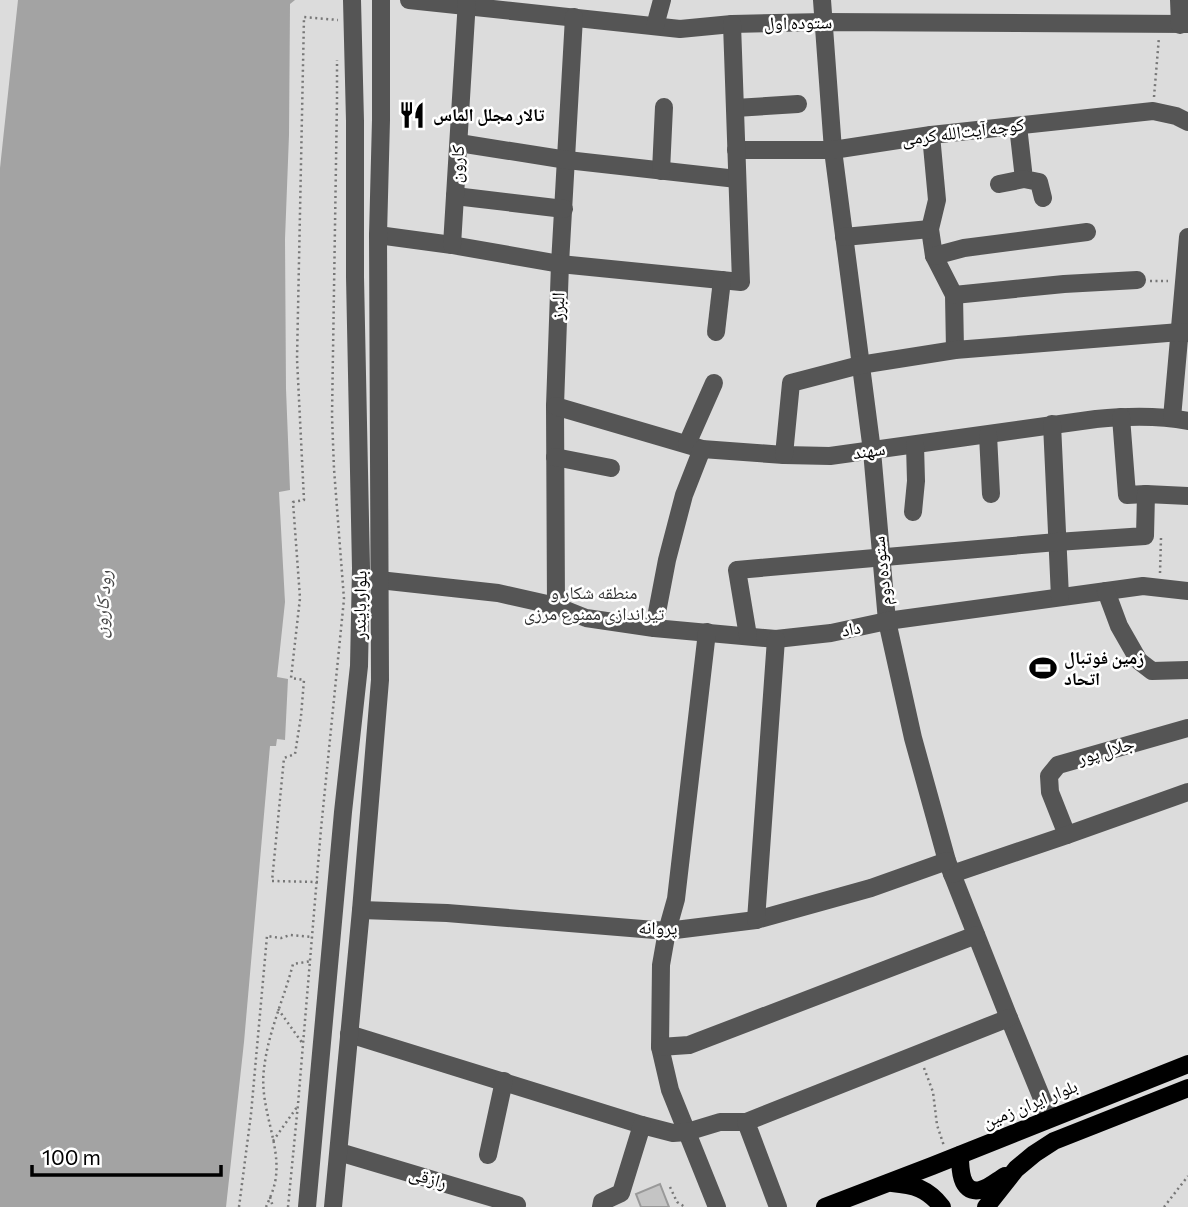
<svg xmlns="http://www.w3.org/2000/svg" width="1188" height="1207" viewBox="0 0 1188 1207" font-family="Commissioner,'Noto Naskh Arabic',sans-serif">
  <rect width="100%" height="100%" fill="#fff"/>
  <rect fill="#dcdcdc" x="0" y="0" width="1188" height="1207"/>
  <polygon fill="#a3a3a3" points="18,0 295,0 290,4 289,135 285,239 286,389 290,490 279,492 285,602 277,677 288,679 285,740 277,739 276,746 270,746 244,1042 226,1207 0,1207 0,168"/>
  <polygon fill="#c4c4c4" stroke="#999" stroke-width="2" points="660,1184 669,1207 641,1207 636,1194"/>
  <g fill="none" stroke-linecap="round" stroke-linejoin="round">
    <defs>
      <g id="major">
        <path d="M960 1155C960 1167 960 1194 980 1190 988 1189 998 1180 1005 1176"/>
        <path d="M892 1183C914 1185 927 1188 942 1207"/>
        <polyline points="825,1207 932,1166 1188,1064"/>
        <polyline points="986,1207 1016,1169 1034,1154 1054,1141 1188,1088"/>
      </g>
    </defs>
    <use href="#major" stroke="#dbdbdb" stroke-width="19"/>
    <g stroke="#777" stroke-width="2.5" stroke-dasharray="2 3.5" stroke-linecap="butt">
      <polyline points="1154,97 1159,37"/>
      <polyline points="337,99 337,60"/>
      <polyline points="1150,281 1168,281"/>
      <polyline points="1160,573 1161,538"/>
      <polyline points="318,882 272,881 284,758 295,754 301,716 304,680 291,678 300,598 293,502 304,500 297,359 304,17 338,20"/>
      <polyline points="278,1009 303,1044"/>
      <polyline points="924,1068 933,1092 937,1125 944,1146"/>
      <polyline points="273,1141 297,1107"/>
      <polyline points="670,1187 677,1202 685,1207"/>
      <polyline points="270,1197 273,1207"/>
      <polyline points="239,1207 251,1114 267,936 281,938 290,935 313,937"/>
      <path d="M266 1207C270 1198 275 1187 276 1176 280 1142 259 1106 264 1069 268 1032 284 999 293 964L312 961"/>
      <polyline points="288,1207 298,1104 321,829 344,599 334,469 332,416 337,99"/>
      <polyline points="1164,1207 1188,1176"/>
    </g>
    <g stroke="#555" stroke-width="18">
      <polyline points="409,0 680,29 732,24 825,22 1188,24"/>
      <polyline points="822,0 833,150 872,451 887,621 913,738 947,861 1009,1018 1050,1118"/>
      <polyline points="1179,0 1180,25"/>
      <polyline points="574,17 560,264 555,406 556,606 586,618 654,628 776,639 831,633 887,621 1143,586 1188,591"/>
      <polyline points="655,26 662,0"/>
      <polyline points="735,108 798,104"/>
      <polyline points="1018,126 1024,179 1039,182 1043,198"/>
      <polyline points="931,135 937,200 930,229 934,256 954,295 955,350"/>
      <polyline points="459,143 567,160 737,179"/>
      <polyline points="736,150 833,150 931,135 1153,111 1176,116 1188,122"/>
      <polyline points="661,171 664,107"/>
      <polyline points="999,184 1024,179"/>
      <polyline points="455,196 564,209"/>
      <polyline points="378,235 452,245 560,264 741,282 732,24"/>
      <polyline points="844,237 930,229"/>
      <polyline points="452,245 467,0"/>
      <polyline points="934,256 964,248 1087,232"/>
      <polyline points="954,295 1064,284 1137,280"/>
      <polyline points="716,332 722,280"/>
      <path d="M555 406 702 449 784 455 830 456 1096 419C1127 416 1158 415 1188 421"/>
      <polyline points="1121,417 1127,495 1146,494"/>
      <polyline points="1172,418 1188,237"/>
      <polyline points="1052,424 1060,597"/>
      <polyline points="988,435 991,494"/>
      <polyline points="687,444 714,383"/>
      <polyline points="784,455 791,383 860,365 955,350 1180,332 1188,333"/>
      <polyline points="555,457 611,468"/>
      <polyline points="913,512 916,481 915,445"/>
      <polyline points="379,580 498,593 556,606"/>
      <polyline points="1106,591 1119,626 1139,661 1152,671 1188,670"/>
      <polyline points="654,628 667,560 684,495 702,449"/>
      <polyline points="707,632 676,899 667,931 661,965 660,1047 670,1090 717,1207"/>
      <polyline points="748,636 737,570 1057,542 1145,536 1146,494 1188,496"/>
      <polyline points="1067,835 1050,792 1049,776 1058,765 1188,728"/>
      <polyline points="952,874 1067,835 1188,792"/>
      <polyline points="361,910 447,913 667,931 756,920 871,888 947,861"/>
      <polyline points="756,920 776,639"/>
      <polyline points="349,1034 642,1125 673,1133 687,1132 720,1122 746,1122"/>
      <polyline points="660,1047 689,1045 976,935"/>
      <polyline points="339,1152 517,1205"/>
      <polyline points="488,1155 504,1081"/>
      <polyline points="307,1207 343,812 359,666 361,568 355,277 355,121 352,0"/>
      <polyline points="333,1207 361,910 380,680 378,235 381,120 381,0"/>
      <polyline points="601,1207 602,1202 621,1193 642,1125"/>
      <polyline points="778,1207 746,1122 1009,1018"/>
    </g>
    <use href="#major" stroke="#000" stroke-width="18"/>
  </g>
  <defs>
    <symbol id="restaurant-bare" viewBox="-9 -9 18 18"><path d="M-5-6h1v4h1v-4h1v4h1v-4h1v5L-1.5 .5V6h-2V.5L-5-1ZM5-6V6H3V1.5H1.5Q1.5-4 5-6Z" fill="#000" stroke="#fff" stroke-width="2.5" paint-order="stroke"/></symbol>
    <symbol id="stadium-bare" viewBox="-9 -9 18 18"><path d="M0-5a6.5 5 0 1 0 0 10a6.5 5 0 1 0 0-10ZM-3.5-1.8h7v3.6h-7Z" fill="#000" stroke="#fff" stroke-width="2.5" paint-order="stroke"/></symbol>
  </defs>
  <g fill-rule="evenodd">
    <use href="#restaurant-bare" x="393" y="96" width="38" height="38"/>
    <use href="#stadium-bare" x="1024" y="649" width="38" height="38"/>
  </g>
  <g text-anchor="middle" stroke-width="5" stroke-linejoin="round" paint-order="stroke">
    <g font-size="18" fill="#000" stroke="#fff">
      <text transform="translate(798 23) rotate(-1)" y="6">ستوده اول</text>
      <text transform="translate(963 132) rotate(-7)" y="6">کوچه آیت‌الله کرمی</text>
      <text transform="translate(457 164) rotate(-86)" y="6">کارون</text>
      <text transform="translate(558 306) rotate(-88)" y="6">البرز</text>
      <text transform="translate(869 451) rotate(-8)" y="6">سهند</text>
      <text transform="translate(882 571) rotate(-96)" y="6">ستوده دوم</text>
      <text transform="translate(360 605) rotate(-89)" y="6">بلوار بایندر</text>
      <text transform="translate(851 629) rotate(-11)" y="6">داد</text>
      <text transform="translate(1106 751) rotate(-16)" y="6">جلال پور</text>
      <text transform="translate(658 928) rotate(1)" y="6">پروانه</text>
      <text transform="translate(1030 1104) rotate(-22)" y="6">بلوار ایران زمین</text>
      <text transform="translate(428 1178) rotate(16)" y="6">رازقی</text>
    </g>
    <g font-size="18" font-weight="bold" fill="#000" stroke="#fff" text-anchor="start">
      <text x="433" y="121">تالار مجلل الماس</text>
      <text x="1064" y="664">زمین فوتبال<tspan x="1064" dy="21">اتحاد</tspan></text>
    </g>
    <g font-size="18" fill="#333" stroke="#fff">
      <text x="594" y="599">منطقه شکار و<tspan x="594" dy="21">تیراندازی ممنوع مرزی</tspan></text>
    </g>
    <g font-size="19" font-style="italic" fill="#444" stroke="#fff">
      <text transform="translate(102 604) rotate(-86)" y="7">رود کارون</text>
    </g>
  </g>
  <path d="M32 1165v10h189v-10" fill="none" stroke="#000000" stroke-width="3.5"/>
  <text x="42" y="1165" font-size="21" fill="#000000" stroke="#ffffff" stroke-width="5" paint-order="stroke">100 m</text>
</svg>
